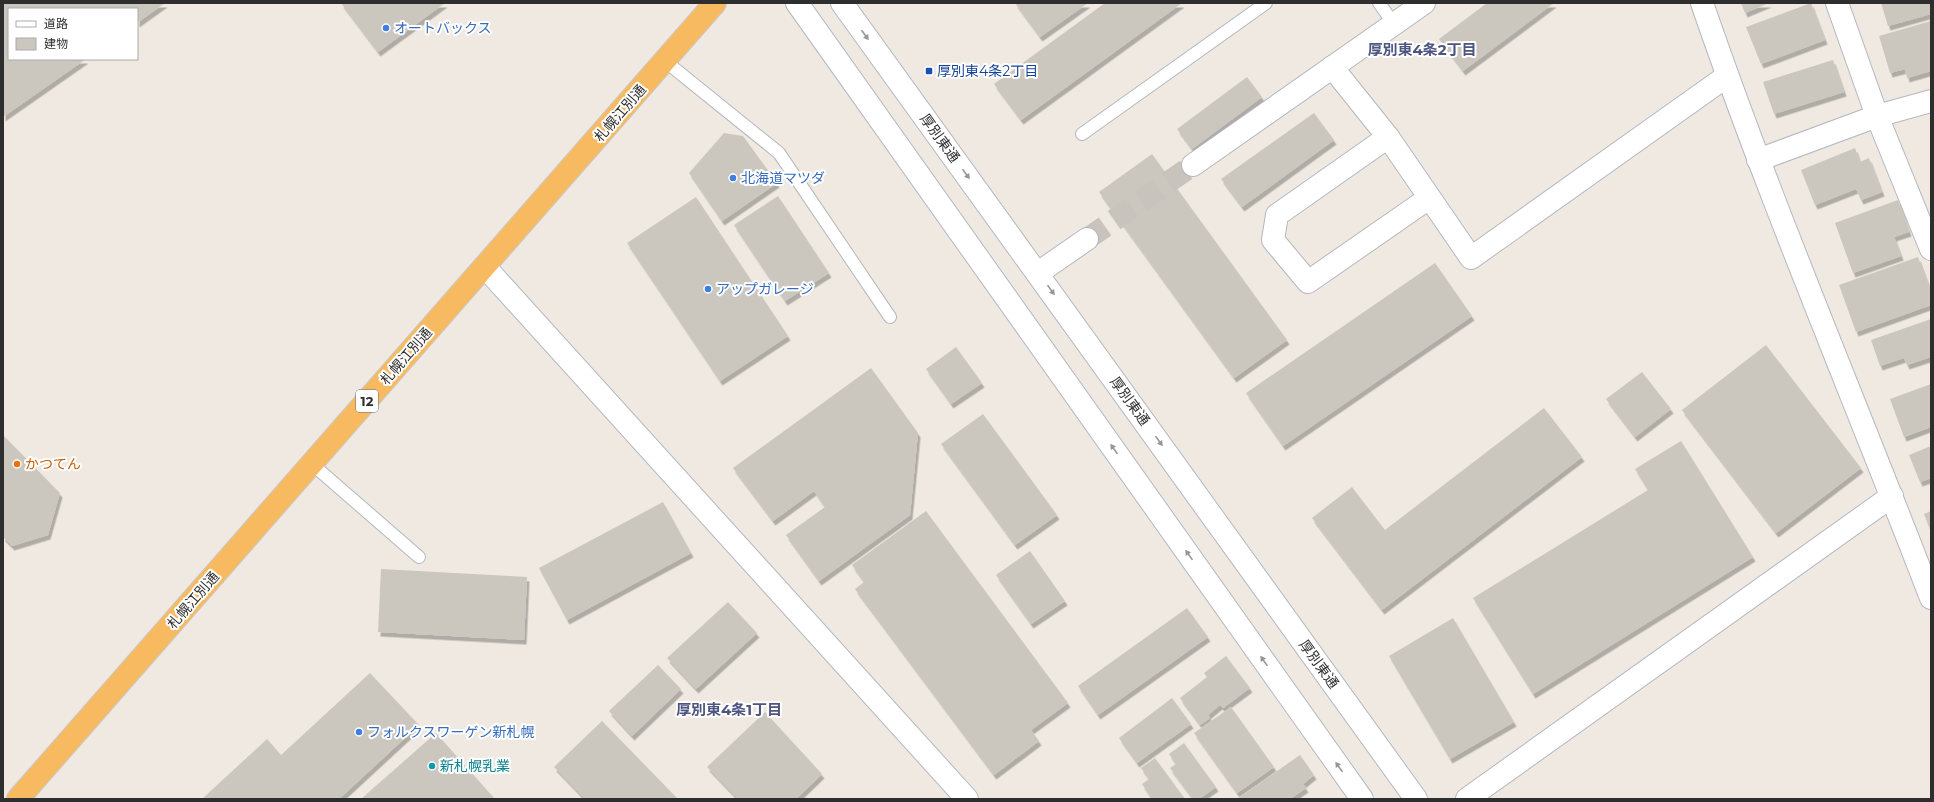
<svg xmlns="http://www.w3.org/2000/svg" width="1934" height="802" viewBox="0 0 1934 802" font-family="Montserrat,'Noto Sans JP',sans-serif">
  <defs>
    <filter id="shadow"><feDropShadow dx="2.5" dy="4.5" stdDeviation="0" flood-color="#0004"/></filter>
  </defs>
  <rect width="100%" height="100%" fill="#efe9e1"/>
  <g fill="#cbc7bf" filter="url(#shadow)">
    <polygon points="3,3 165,3 137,23 137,9 9,9 9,59 86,59 3,117"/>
    <polygon points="341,3 445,3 378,52"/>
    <polygon points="1015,3 1088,3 1040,37"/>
    <polygon points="1105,3 1182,3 1021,120 994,84"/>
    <polygon points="1487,3 1554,3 1463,71 1439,39"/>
    <polygon points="1741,3 1769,3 1745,13"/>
    <polygon points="1811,3 1825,40 1761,64 1746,27"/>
    <polygon points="1881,3 1931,3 1931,14 1888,26"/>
    <polygon points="1931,21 1931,71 1907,78 1905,69 1890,73 1879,36"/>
    <polygon points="1833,60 1844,92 1774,114 1763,82"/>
    <polygon points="1247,77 1262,97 1192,149 1177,129"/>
    <polygon points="1314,113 1334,140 1242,207 1221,179"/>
    <polygon points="724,133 743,136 777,183 722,221 689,173"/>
    <polygon points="1855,148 1860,162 1869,158 1882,192 1861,200 1856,189 1815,205 1801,170"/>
    <polygon points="1152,154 1287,340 1234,378 1099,192"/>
    <polygon points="778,196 829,273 785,301 734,225"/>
    <polygon points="696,197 788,336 720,381 627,243"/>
    <polygon points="1898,200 1909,232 1894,237 1901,256 1853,273 1835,223"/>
    <polygon points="1918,257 1931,292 1931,305 1856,332 1839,285"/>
    <polygon points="1435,263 1472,316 1283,446 1246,393"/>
    <polygon points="1931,319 1931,357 1907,365 1904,358 1880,366 1871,340"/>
    <polygon points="1766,345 1861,468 1776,533 1682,410"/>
    <polygon points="956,347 982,383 951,404 926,369"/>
    <polygon points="871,368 918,433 910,515 819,581 786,535 825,507 814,491 773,521 733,468"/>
    <polygon points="1642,372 1671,409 1635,437 1606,399"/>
    <polygon points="1931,384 1931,427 1904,437 1890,399"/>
    <polygon points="1544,408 1582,457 1382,610 1312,518 1352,487 1385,530"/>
    <polygon points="983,414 1057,515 1015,545 941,444"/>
    <polygon points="3,435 60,493 48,535 12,546 3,537"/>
    <polygon points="1681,441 1753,557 1533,694 1473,598 1648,490 1635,469"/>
    <polygon points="1931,446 1931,478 1920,482 1909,455"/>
    <polygon points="663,502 691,553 567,620 539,568"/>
    <polygon points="926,511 1068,703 1031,730 1039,741 994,775 855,589 864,582 852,565"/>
    <polygon points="1931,511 1931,532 1924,514"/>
    <polygon points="1030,551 1065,601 1031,624 996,575"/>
    <polygon points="381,569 527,577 524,640 378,632"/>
    <polygon points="728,602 757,633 696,689 667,658"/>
    <polygon points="1187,608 1208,637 1098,715 1078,686"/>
    <polygon points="1453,618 1514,722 1450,759 1389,656"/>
    <polygon points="1226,656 1250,688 1223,708 1220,705 1208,715 1210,718 1200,725 1180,698 1207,677 1204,673"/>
    <polygon points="658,665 681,689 632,736 609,711"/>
    <polygon points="370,673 419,725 339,799 202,799 267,739 281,755"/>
    <polygon points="1172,698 1191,724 1137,763 1119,738"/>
    <polygon points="1231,707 1274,767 1237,793 1194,733"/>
    <polygon points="765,712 822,774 796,799 738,799 707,767"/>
    <polygon points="602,721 678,799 585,799 554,767"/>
    <polygon points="436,733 495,799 361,799"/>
    <polygon points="1184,743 1216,787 1199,799 1193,799 1170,768 1176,764 1169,754"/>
    <polygon points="1300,755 1314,775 1303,784 1306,788 1290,799 1237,799"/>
    <polygon points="1155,758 1185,799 1152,799 1142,784 1149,779 1141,768"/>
  </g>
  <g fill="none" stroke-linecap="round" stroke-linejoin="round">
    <polyline stroke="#c8c4bd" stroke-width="22" stroke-dasharray="22 11" stroke-linecap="butt" points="1087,239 1193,165"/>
    <defs>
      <g id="service">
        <polyline points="1379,3 1394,24"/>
        <polyline points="665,61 779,153 890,317"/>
        <polyline points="1082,134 1266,3"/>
        <polyline points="312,464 419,557"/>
      </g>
      <g id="minor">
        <polyline points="1837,3 1877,116 1931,249"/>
        <polyline points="1332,67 1388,137 1471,258 1727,76"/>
        <polyline points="1388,137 1277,215 1273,240 1308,282 1429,198"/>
        <polyline points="1758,160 1877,116 1931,101"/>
        <polyline points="1193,165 1424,3"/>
        <polyline points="1038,273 1087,239"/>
      </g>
      <g id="tertiary">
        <polyline points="797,3 1362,799"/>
        <polyline points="842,3 1416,799"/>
        <path d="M1702 3C1771 204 1855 400 1931 598"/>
        <polyline points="485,267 967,799"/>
        <polyline points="1467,799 1892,496"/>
      </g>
      <polyline id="trunk" points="18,799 715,3"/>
    </defs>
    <use href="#service" stroke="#b4b7c1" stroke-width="14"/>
    <use href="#minor" stroke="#b4b7c1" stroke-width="24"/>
    <use href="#tertiary" stroke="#b4b7c1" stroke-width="24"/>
    <use href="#trunk" stroke="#c9c9c9" stroke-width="24"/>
    <use href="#service" stroke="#fff" stroke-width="12"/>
    <use href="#minor" stroke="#fff" stroke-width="22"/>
    <use href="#tertiary" stroke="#fff" stroke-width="22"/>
    <use href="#trunk" stroke="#f8ba60" stroke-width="22"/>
  </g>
  <defs><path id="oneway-solid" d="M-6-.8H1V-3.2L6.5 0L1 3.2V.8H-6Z"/></defs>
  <g fill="#969696">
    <use href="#oneway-solid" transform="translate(865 35) rotate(54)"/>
    <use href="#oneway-solid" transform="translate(966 174) rotate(54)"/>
    <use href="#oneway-solid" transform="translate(1051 290) rotate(54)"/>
    <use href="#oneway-solid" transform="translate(1159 441) rotate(54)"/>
    <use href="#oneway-solid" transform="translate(1114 449) rotate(-125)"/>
    <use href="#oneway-solid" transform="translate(1189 555) rotate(-125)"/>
    <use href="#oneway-solid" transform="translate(1264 661) rotate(-125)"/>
    <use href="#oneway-solid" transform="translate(1339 767) rotate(-125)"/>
  </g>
  <g fill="#3f7fe0" stroke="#fff" stroke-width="1.5">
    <circle cx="386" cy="28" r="4"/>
    <circle cx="733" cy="178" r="4"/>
    <circle cx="708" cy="289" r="4"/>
    <circle cx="359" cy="732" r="4"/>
  </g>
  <rect fill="#1a4fb4" stroke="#fff" stroke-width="1.5" x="925" y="67" width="8" height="8" rx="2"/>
  <circle fill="#e8710a" stroke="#fff" stroke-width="1.5" cx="17" cy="464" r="4"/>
  <circle fill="#0f9aa8" stroke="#fff" stroke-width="1.5" cx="432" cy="766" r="4"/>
  <g text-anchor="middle" stroke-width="4" stroke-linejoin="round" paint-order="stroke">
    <rect fill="#fff" stroke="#6d6d6d" stroke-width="1" x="356" y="390" width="22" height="22" rx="3"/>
    <g font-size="13" font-weight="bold" fill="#2e2e2e">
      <text x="367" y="406">12</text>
    </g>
    <g font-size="14" fill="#366cbe" stroke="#fff" text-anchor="start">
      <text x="394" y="33">オートバックス</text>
      <text x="741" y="183">北海道マツダ</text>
      <text x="716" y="294">アップガレージ</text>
      <text x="367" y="737">フォルクスワーゲン新札幌</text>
    </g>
    <g font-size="14" fill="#164399" stroke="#fff" text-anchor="start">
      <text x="937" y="76">厚別東4条2丁目</text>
    </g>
    <g font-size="14" fill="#2e2e2e" stroke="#fff">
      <text transform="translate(620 113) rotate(-49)" y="5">札幌江別通</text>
      <text transform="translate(940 138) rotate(54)" y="5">厚別東通</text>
      <text transform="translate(406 356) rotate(-49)" y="5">札幌江別通</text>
      <text transform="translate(1130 401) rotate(54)" y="5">厚別東通</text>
      <text transform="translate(193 600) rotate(-49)" y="5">札幌江別通</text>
      <text transform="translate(1319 664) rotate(54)" y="5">厚別東通</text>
    </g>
    <g font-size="14" fill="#c56008" stroke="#fff" text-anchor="start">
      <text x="25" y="469">かつてん</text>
    </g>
    <g font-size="14" fill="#0d838f" stroke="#fff" text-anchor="start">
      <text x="440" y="771">新札幌乳業</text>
    </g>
    <g font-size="15" font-weight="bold" fill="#4d5680" stroke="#fff">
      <text x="1422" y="55">厚別東4条2丁目</text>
      <text x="729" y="715">厚別東4条1丁目</text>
    </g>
  </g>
  <rect width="1934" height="802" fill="none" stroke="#2e2e2e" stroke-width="8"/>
  <rect x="8" y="8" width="130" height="52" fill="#ffffff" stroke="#ababab"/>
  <rect x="16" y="21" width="20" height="6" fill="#ffffff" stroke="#ababab"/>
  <text x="44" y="28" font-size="12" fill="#2e2e2e">道路</text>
  <rect x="16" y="38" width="20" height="12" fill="#cbc7bf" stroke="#ababab"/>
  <text x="44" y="48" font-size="12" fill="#2e2e2e">建物</text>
</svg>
